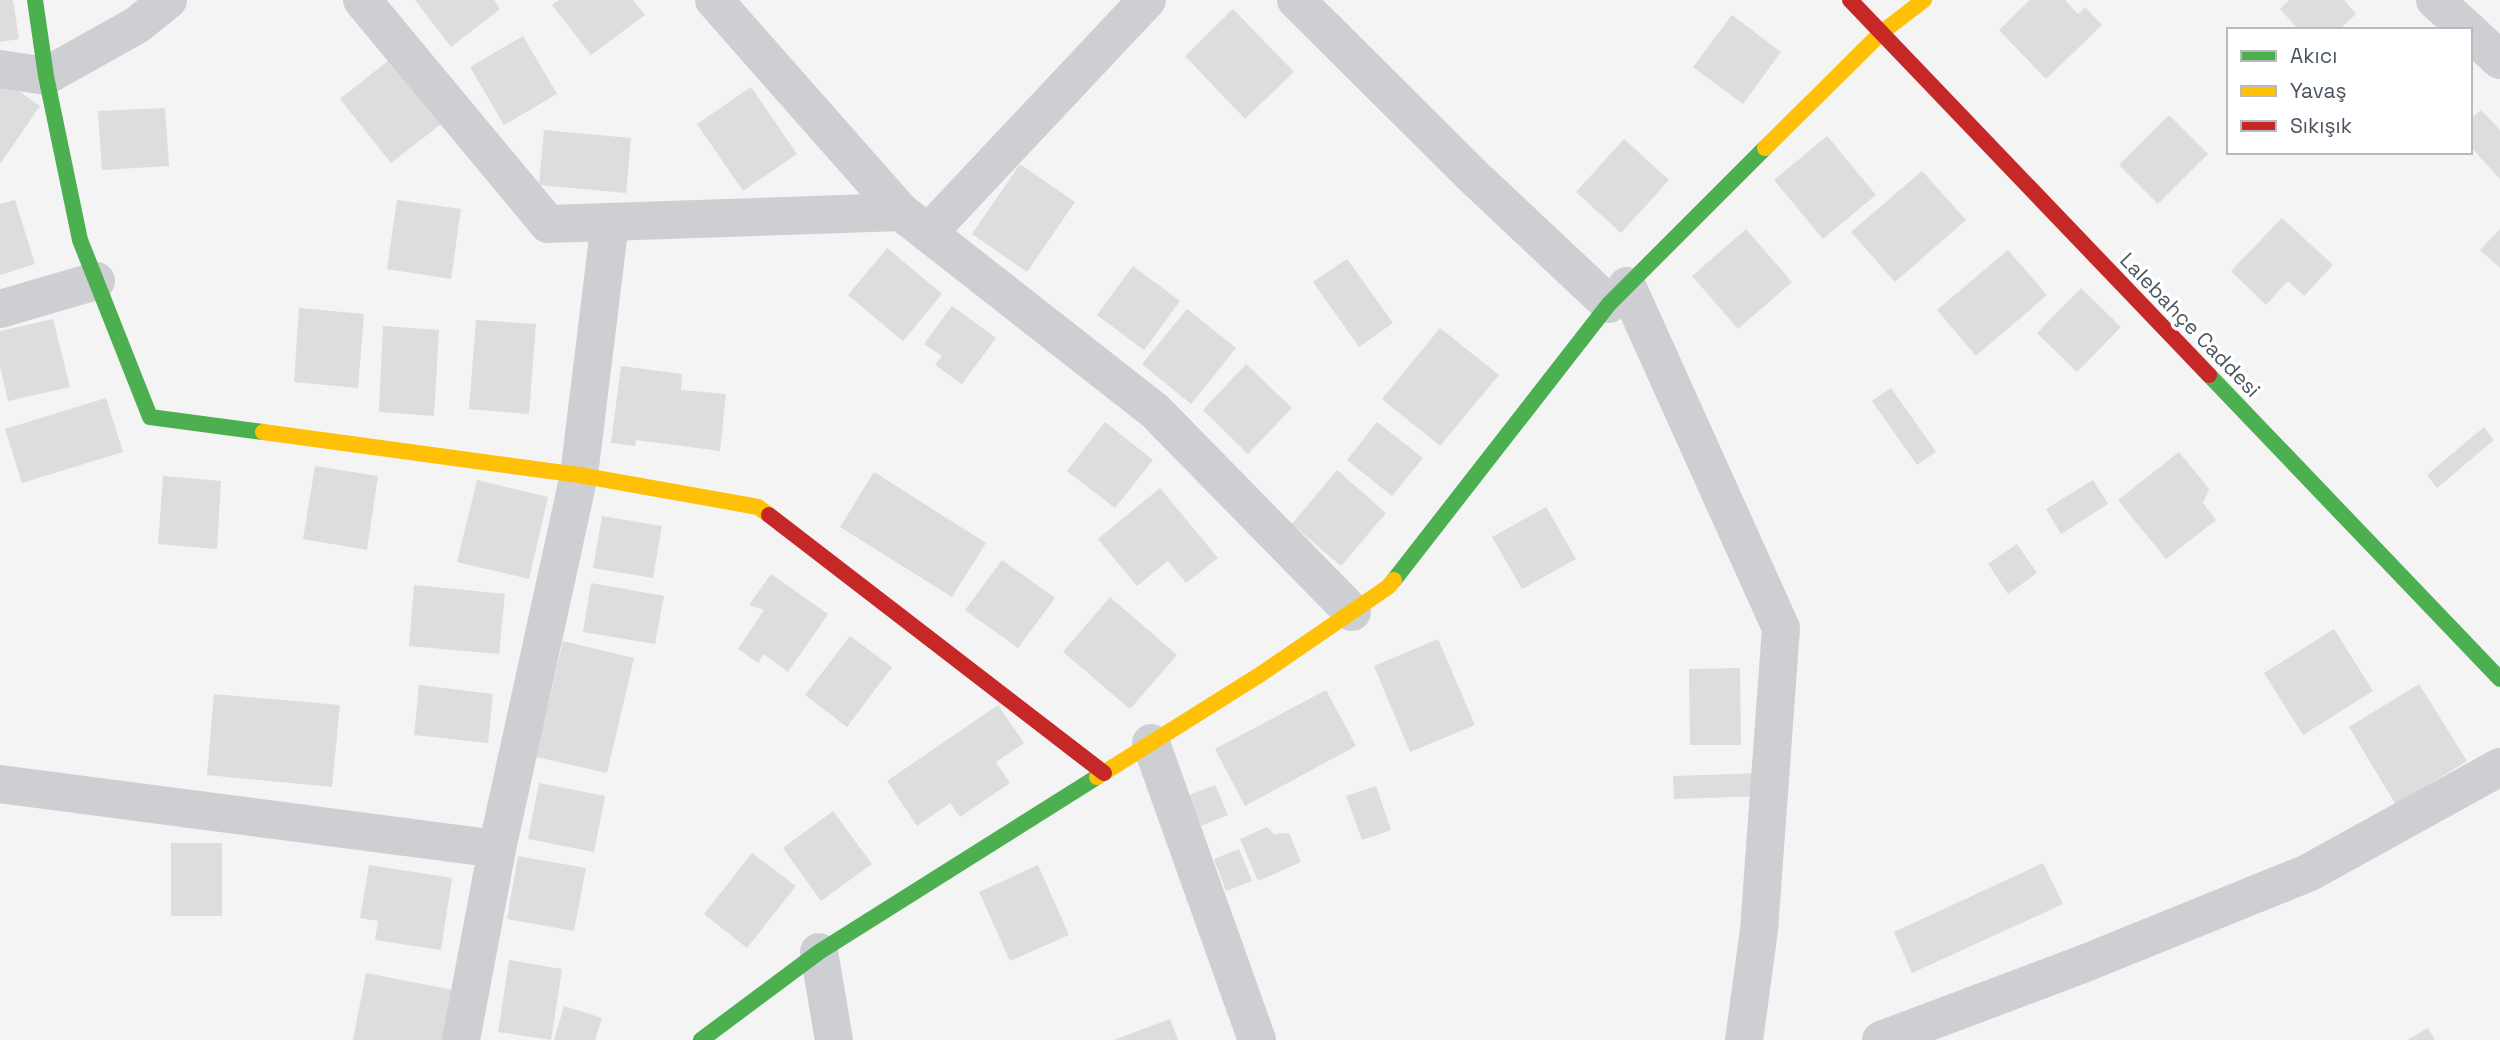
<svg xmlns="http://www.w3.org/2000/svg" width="2500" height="1040" viewBox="0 0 2500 1040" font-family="'Space Grotesk',sans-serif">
  <rect width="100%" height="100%" fill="#f4f4f4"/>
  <g fill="#ddddde">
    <polygon points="0,0 13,0 19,39 0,42"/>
    <polygon points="415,0 494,0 500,9 451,47"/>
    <polygon points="559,0 633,0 645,15 591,55 552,5"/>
    <polygon points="2030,0 2065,0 2078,14 2085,7 2102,25 2046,79 1999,30"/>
    <polygon points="2289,0 2344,0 2356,14 2342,27 2345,30 2299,30 2280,9"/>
    <polygon points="1233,9 1294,72 1245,119 1185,56"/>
    <polygon points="1732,15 1781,52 1743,104 1693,67"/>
    <polygon points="523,36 557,94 504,125 470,67"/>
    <polygon points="394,56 445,121 391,163 340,99"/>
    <polygon points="0,78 40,106 0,164"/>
    <polygon points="751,87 797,154 743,191 697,124"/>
    <polygon points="165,108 169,166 102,170 98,111"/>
    <polygon points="2481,110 2500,130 2500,179 2470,146 2470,119"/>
    <polygon points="2169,115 2208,154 2158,204 2119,165"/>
    <polygon points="544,130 631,138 626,193 539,185"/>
    <polygon points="1827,136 1876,195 1823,239 1774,180"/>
    <polygon points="1624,139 1669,180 1621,233 1576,192"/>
    <polygon points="1020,164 1075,202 1027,272 972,234"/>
    <polygon points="1922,171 1966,220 1895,282 1851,232"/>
    <polygon points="15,200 35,264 0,275 0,204"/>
    <polygon points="397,200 461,209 451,279 387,269"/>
    <polygon points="2282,218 2333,265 2304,296 2288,281 2266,305 2231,271"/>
    <polygon points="1746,229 1792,282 1738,329 1692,276"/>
    <polygon points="2500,229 2500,268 2480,250"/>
    <polygon points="887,248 942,294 903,341 848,295"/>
    <polygon points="2008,250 2047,295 1976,356 1937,310"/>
    <polygon points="1347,259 1393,323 1359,347 1313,282"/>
    <polygon points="1133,266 1180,301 1144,350 1097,315"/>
    <polygon points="2081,288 2121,327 2077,372 2037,333"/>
    <polygon points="952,306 996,338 962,384 935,365 942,356 924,344"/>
    <polygon points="299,308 364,314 358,388 294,382"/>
    <polygon points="1187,309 1236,348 1191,404 1142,364"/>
    <polygon points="53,319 70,387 8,401 0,366 0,331"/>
    <polygon points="476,320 536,324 529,414 469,409"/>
    <polygon points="383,326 439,330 434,416 379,412"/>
    <polygon points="1440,328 1499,375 1440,446 1382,399"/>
    <polygon points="1246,364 1292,408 1248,454 1203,410"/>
    <polygon points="621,366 682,374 681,390 726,394 720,451 636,440 635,446 611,443"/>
    <polygon points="1891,388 1936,452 1917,465 1872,401"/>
    <polygon points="106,398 123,452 22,483 5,429"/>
    <polygon points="1105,422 1153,460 1115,508 1067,471"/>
    <polygon points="1377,422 1423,458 1392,496 1347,460"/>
    <polygon points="2484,427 2494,440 2437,488 2427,475"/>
    <polygon points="2179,452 2209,489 2203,503 2216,520 2166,559 2118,500"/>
    <polygon points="315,466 378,476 367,550 303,539"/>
    <polygon points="1337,470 1386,513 1341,566 1292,524"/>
    <polygon points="874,472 986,543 952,597 840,527"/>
    <polygon points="163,476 221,481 217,549 158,544"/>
    <polygon points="477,480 548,497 529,579 457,562"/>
    <polygon points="2093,480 2108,504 2061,534 2046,509"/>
    <polygon points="1160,488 1218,558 1186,583 1168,561 1137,586 1098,539"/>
    <polygon points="1546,507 1576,559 1522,589 1492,537"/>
    <polygon points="602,516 662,526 653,578 593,568"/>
    <polygon points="2017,544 2037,573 2008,594 1988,564"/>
    <polygon points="1002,560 1055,598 1018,648 965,610"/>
    <polygon points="771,574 828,614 788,672 764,654 758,663 738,649 764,610 749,605"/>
    <polygon points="591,583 664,596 655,644 583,632"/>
    <polygon points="414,585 505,594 499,654 409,646"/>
    <polygon points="1110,597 1177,655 1130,709 1063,652"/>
    <polygon points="2334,629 2373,691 2303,735 2264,673"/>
    <polygon points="850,636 892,667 847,727 805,695"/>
    <polygon points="1438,639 1475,725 1410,752 1374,666"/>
    <polygon points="563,641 634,658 607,773 536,757"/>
    <polygon points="1740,668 1741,745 1690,745 1689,669"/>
    <polygon points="2419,684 2467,761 2396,805 2349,727"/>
    <polygon points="419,685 493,694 488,743 414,735"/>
    <polygon points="1326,690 1356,746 1245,806 1215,749"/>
    <polygon points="214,694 340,705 332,787 207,775"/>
    <polygon points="998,705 1024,743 996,762 1010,783 960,817 950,803 917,826 887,781"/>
    <polygon points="1764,773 1765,796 1674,799 1673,776"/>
    <polygon points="539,783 605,796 594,852 528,839"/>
    <polygon points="1215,785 1228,815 1201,826 1189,795"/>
    <polygon points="1376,786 1391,830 1362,840 1346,796"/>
    <polygon points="833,811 872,864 821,901 783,848"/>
    <polygon points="1267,827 1274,834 1289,833 1301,862 1258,881 1240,839"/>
    <rect x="171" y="843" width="51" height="73"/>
    <polygon points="1239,849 1252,881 1226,891 1214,859"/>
    <polygon points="752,853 796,886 747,948 704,914"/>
    <polygon points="518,856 586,868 574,931 507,919"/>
    <polygon points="2043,863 2063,904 1912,973 1894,932"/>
    <polygon points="369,865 452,878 441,950 375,940 378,921 360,918"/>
    <polygon points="1038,865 1069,935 1010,961 979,892"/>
    <polygon points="509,960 562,969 551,1040 498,1032"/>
    <polygon points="366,973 453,990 442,1040 353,1040"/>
    <polygon points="564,1006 602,1018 595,1040 554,1040"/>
    <polygon points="1170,1019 1178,1040 1114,1040"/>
    <polygon points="2428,1028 2435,1040 2407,1040"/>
  </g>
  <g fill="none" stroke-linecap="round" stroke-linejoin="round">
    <g stroke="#cdcfd2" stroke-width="38">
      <polyline points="362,0 548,224 901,212"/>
      <polyline points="714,0 901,212 1155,411 1352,612"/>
      <polyline points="1296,0 1475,178 1609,304"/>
      <polyline points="2435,0 2468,30"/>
      <polyline points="2470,32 2500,60"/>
      <polyline points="0,69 46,76 137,25 168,0"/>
      <polyline points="928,233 1147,0"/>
      <polyline points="1627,286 1781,628 1759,930 1744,1040"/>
      <polyline points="0,309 96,281"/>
      <polyline points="1151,743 1257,1040"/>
      <polyline points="0,784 497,849"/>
      <polyline points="819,952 834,1040"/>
      <polyline points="461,1040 497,849 579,475 610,222"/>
      <polyline points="1881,1040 2083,964 2308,873 2500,767"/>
    </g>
    <g stroke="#4caf50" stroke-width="16">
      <polyline points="35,0 46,76 80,240 150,417 263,432"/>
      <polyline points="2209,375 2500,679"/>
      <polyline points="1394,580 1609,304 1765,148"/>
      <polyline points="701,1040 819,952 1097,777"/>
    </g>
    <g stroke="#ffc107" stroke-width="16">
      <polyline points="1765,148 1881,33 1924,0"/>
      <polyline points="263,432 579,475 758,507 769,515"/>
      <polyline points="1097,777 1261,674 1388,587 1394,580"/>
    </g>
    <g stroke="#c62828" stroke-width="16">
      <polyline points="1850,0 2209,375"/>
      <polyline points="769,515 1104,773"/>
    </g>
  </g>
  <g text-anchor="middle" stroke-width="7" stroke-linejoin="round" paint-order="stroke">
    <g font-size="21" fill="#4a5560" stroke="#fff">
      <text transform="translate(2190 325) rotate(46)" y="7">Lalebahçe Caddesi</text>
    </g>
  </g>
  <rect x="2227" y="28" width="245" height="126" fill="#ffffff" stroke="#b7bbbf" stroke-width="2"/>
  <rect x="2241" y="51" width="35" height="10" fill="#4caf50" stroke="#b7bbbf" stroke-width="2"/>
  <text x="2290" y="63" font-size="21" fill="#4a5560">Akıcı</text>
  <rect x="2241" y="86" width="35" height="10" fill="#ffc107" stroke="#b7bbbf" stroke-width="2"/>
  <text x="2290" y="98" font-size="21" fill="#4a5560">Yavaş</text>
  <rect x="2241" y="121" width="35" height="10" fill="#c62828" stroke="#b7bbbf" stroke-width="2"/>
  <text x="2290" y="133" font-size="21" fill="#4a5560">Sıkışık</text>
</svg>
